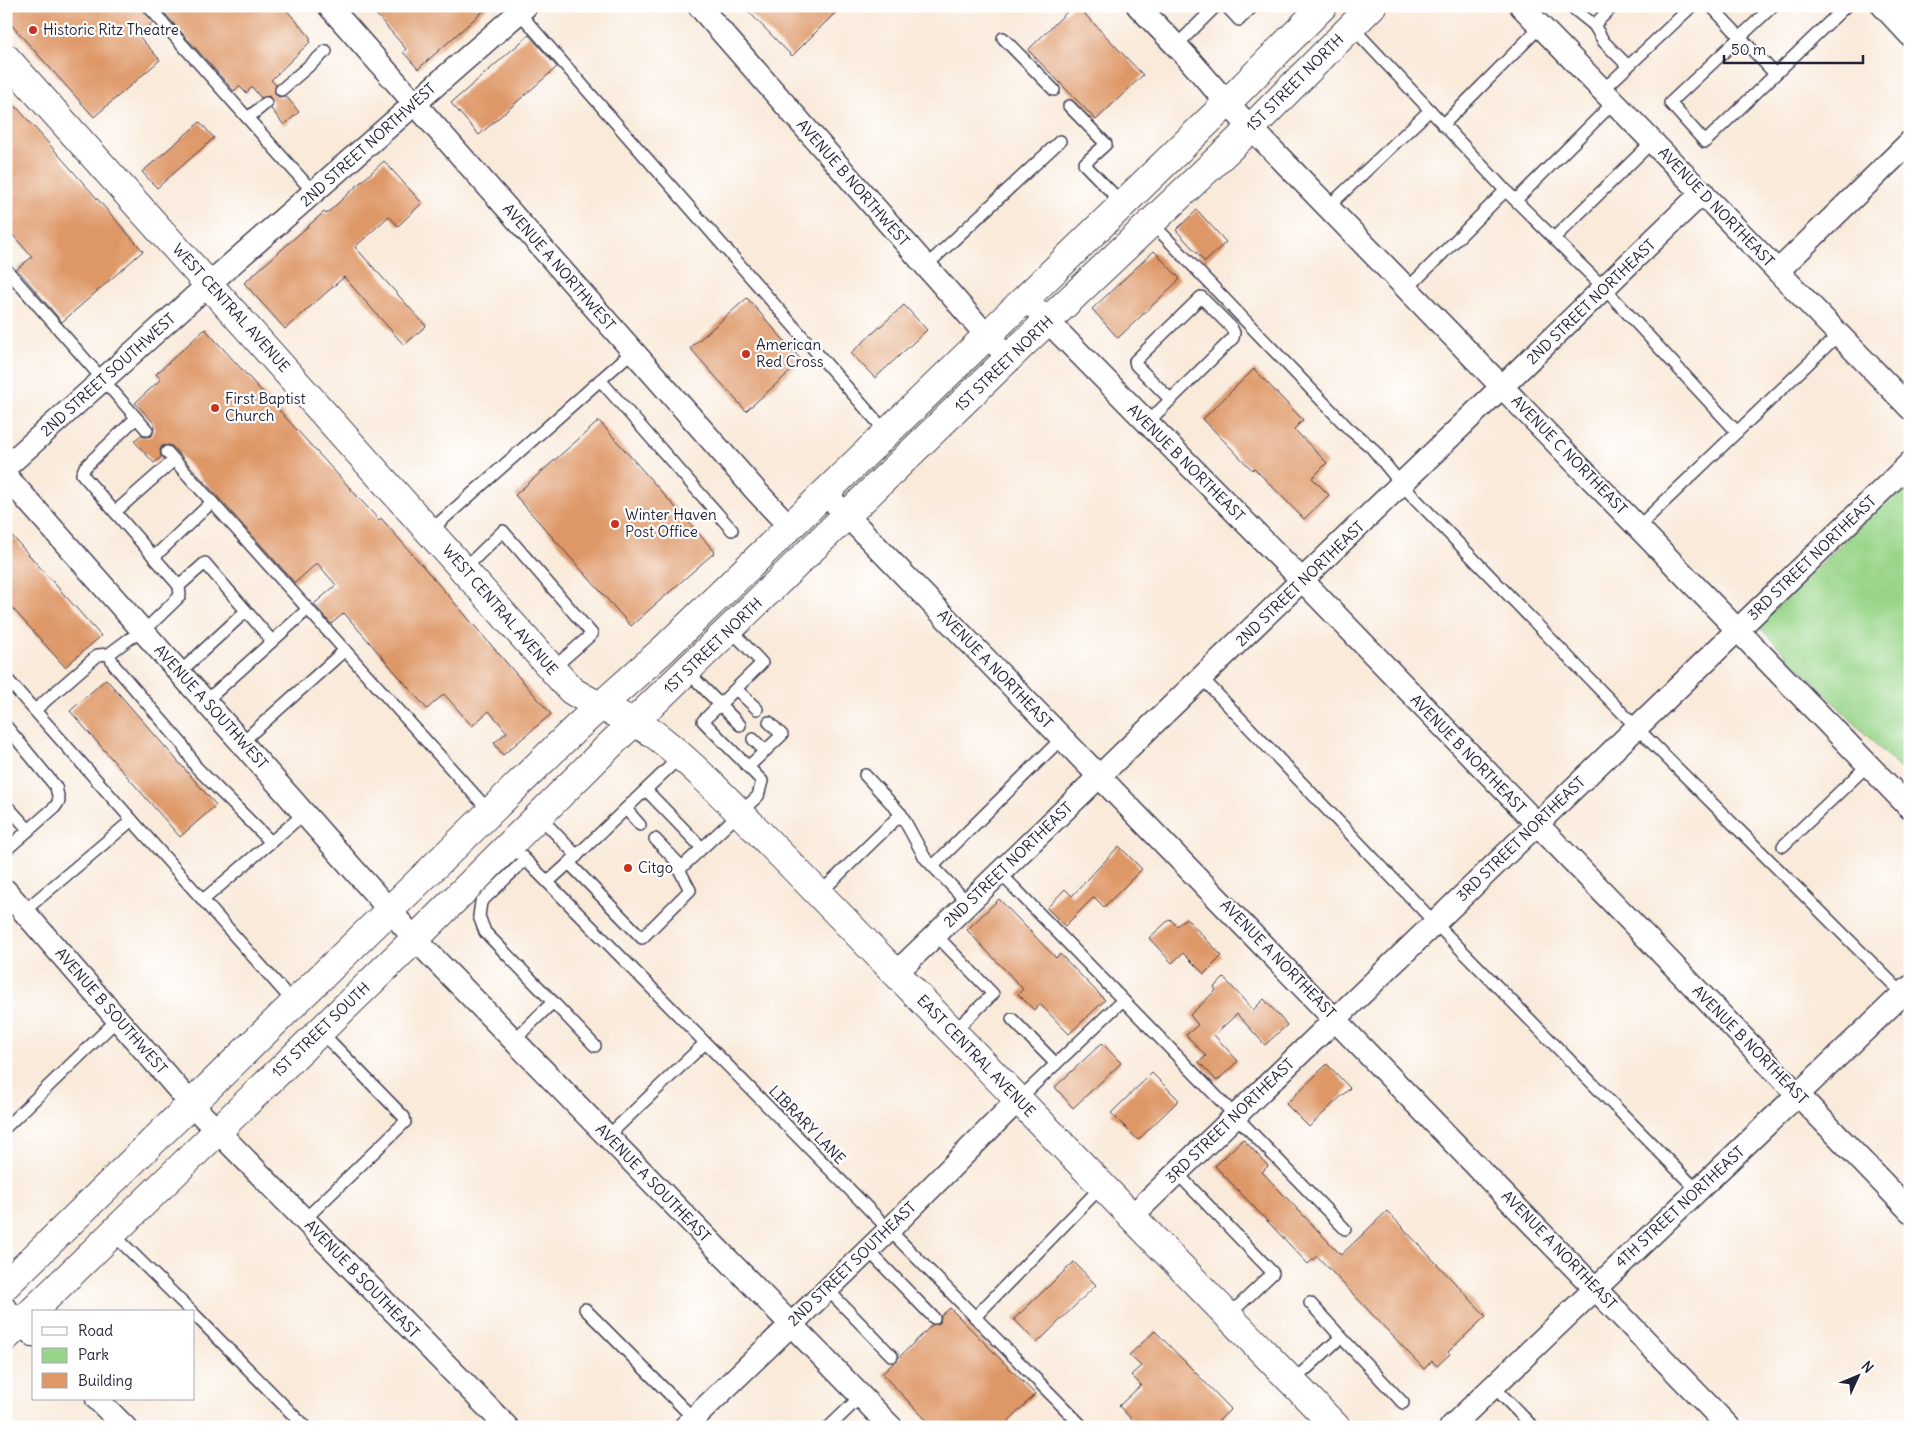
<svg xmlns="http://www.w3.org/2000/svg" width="1916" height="1433" viewBox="0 0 1916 1433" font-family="Delius,sans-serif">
  <rect width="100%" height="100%" fill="#fff"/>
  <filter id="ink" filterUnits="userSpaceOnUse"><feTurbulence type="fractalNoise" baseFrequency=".02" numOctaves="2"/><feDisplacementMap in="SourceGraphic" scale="10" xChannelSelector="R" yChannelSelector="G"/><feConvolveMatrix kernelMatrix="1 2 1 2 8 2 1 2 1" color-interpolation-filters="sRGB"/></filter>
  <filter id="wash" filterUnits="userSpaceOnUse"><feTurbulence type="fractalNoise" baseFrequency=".0096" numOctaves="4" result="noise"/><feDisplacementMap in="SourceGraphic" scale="20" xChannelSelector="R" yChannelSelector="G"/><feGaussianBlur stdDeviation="1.12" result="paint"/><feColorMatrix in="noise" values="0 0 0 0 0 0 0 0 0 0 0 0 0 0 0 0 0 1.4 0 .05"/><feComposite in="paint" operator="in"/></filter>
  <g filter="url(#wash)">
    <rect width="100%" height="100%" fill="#f9eada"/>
    <polygon fill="#99d589" stroke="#5e7c62" points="1910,476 1910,779 1758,626"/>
    <g id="blocks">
      <g fill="#de9766">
        <polygon points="6,6 141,6 153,23 138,35 160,60 94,117 6,19"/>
        <polygon points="158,6 283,6 310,37 310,42 271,80 276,85 275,94 279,97 286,96 299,112 284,125 271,109 273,102 269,96 261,98 252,87 246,93 239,86 234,91"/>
        <polygon points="369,6 489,6 418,69 403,52 406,49"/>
        <polygon points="743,6 842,6 792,56"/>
        <polygon points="1073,6 1077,6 1143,75 1096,120 1028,50"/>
        <polygon points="529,35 557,67 479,135 451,103"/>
        <polygon points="6,95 143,251 62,322 17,269 32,257 6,227"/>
        <polygon points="200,122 214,138 157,188 142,172"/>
        <polygon points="384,161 422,203 398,226 389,216 355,247 426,326 404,345 344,277 285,329 244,283 324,212 326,214"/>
        <polygon points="1197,210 1226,242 1205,262 1176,230"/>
        <polygon points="1154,251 1180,279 1118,338 1092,309"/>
        <polygon points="747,298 802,361 746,411 690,348"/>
        <polygon points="904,305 927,330 875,378 851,353"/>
        <polygon points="205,329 379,520 381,518 551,714 503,755 494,743 507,732 489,711 472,726 444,694 427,709 344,613 331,624 314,604 336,585 317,563 295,583 173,447 169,445 162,446 160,450 161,457 154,463 134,441 141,435 145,437 152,436 154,429 154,423 135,403 161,379 156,374"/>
        <polygon points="1254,369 1303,420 1294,429 1327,463 1312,478 1329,495 1304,519 1254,468 1252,470 1203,419"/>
        <polygon points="599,421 715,552 631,626 515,495"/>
        <polygon points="6,529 101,636 65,667 6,601"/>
        <polygon points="106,679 216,805 180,837 70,711"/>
        <polygon points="1119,846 1142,869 1104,907 1094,897 1065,926 1047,908 1065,889 1072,896"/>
        <polygon points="999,899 1056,958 1060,954 1105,1000 1069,1034 1040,1004 1034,1010 1018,994 1023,989 967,930"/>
        <polygon points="1186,918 1222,956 1204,974 1183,953 1172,963 1149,938 1170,919 1177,926"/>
        <polygon points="1224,978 1253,1010 1264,999 1287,1025 1265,1045 1237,1014 1214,1035 1238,1061 1217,1081 1199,1062 1206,1056 1186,1035 1198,1025 1190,1015 1216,990 1214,987"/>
        <polygon points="1102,1043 1121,1063 1073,1108 1055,1087"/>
        <polygon points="1327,1064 1350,1088 1309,1127 1286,1104"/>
        <polygon points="1152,1073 1179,1100 1138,1140 1111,1113"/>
        <polygon points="1243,1139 1268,1166 1262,1172 1341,1255 1387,1211 1486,1316 1448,1352 1450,1354 1437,1366 1432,1361 1424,1369 1317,1256 1308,1264 1215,1166"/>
        <polygon points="1074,1262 1096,1285 1037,1343 1014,1319"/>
        <polygon points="950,1308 1035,1394 1003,1427 933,1427 882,1374 932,1325 940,1323 941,1316"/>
        <polygon points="1155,1331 1231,1409 1212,1427 1139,1427 1119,1406 1141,1385 1131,1375 1141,1366 1129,1355"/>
      </g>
    </g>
  </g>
  <g filter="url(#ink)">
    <use href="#blocks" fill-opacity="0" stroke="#424053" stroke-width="1"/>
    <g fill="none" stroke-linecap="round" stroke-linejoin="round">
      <defs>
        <g id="lane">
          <polyline points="148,6 314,193"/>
          <polyline points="1226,6 1239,20 1253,6"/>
          <polyline points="1575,6 1574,9 1594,25"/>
          <polyline points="1613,6 1594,25 1604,42 1628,66"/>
          <polyline points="1711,6 1775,74"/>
          <polyline points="1773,6 1670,103 1705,142 1846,6"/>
          <polyline points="516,9 887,433"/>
          <polyline points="1352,27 1504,189 1605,289 1737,432 1638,527"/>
          <polyline points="1003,38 1054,90"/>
          <polyline points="1176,46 1216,6"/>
          <polyline points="281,90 326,51"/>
          <polyline points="1603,90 1692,6"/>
          <polyline points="1069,106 1106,144 1084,164 1123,204"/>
          <polyline points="248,118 266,103"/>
          <polyline points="1443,125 1541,26"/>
          <polyline points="1516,200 1614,102"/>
          <polyline points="1328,207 1430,110"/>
          <polyline points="1151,222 1349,429 1371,447 1402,485 1636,727 1903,994"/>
          <polyline points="1554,238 1653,141"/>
          <polyline points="926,266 1060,141"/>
          <polyline points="6,269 147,430"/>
          <polyline points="1407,289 1506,190"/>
          <polyline points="600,380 732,530"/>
          <polyline points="1147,423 1233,338 1234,333 1231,327 1201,297 1135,361 1136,365 1170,399"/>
          <polyline points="1737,432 1839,334"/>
          <polyline points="167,452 490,812"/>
          <polyline points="115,512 174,460"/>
          <polyline points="431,530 633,351"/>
          <polyline points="154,557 212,502"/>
          <polyline points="464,569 503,531 592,634 552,669"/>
          <polyline points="179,586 205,563 272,641"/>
          <polyline points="109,654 114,665 182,744 196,767 271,842"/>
          <polyline points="687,671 740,725"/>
          <polyline points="180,672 246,611"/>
          <polyline points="6,678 295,1004"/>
          <polyline points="1202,678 1435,923 1697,1190"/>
          <polyline points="736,689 757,709"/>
          <polyline points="206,701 308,609"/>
          <polyline points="35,710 98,655 109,654 129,639 144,631 180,596 179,586 82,474 85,467 136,418"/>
          <polyline points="6,726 56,787 59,801 55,807 6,850"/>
          <polyline points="753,739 765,751"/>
          <polyline points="242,742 345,650"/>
          <polyline points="680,757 569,863 642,938 690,890 680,871 682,867 758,796 762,781 703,721 762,663 730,629"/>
          <polyline points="748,767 782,735 769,722"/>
          <polyline points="865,775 901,814"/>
          <polyline points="646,790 702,848"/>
          <polyline points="6,805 29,830"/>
          <polyline points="626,809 640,825"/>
          <polyline points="539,816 577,856"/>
          <polyline points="655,839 682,867"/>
          <polyline points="510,844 1083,1427"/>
          <polyline points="1783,846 1868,765"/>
          <polyline points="525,860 481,902 479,916 485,932 553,1002"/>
          <polyline points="933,866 1062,738"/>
          <polyline points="1000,873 1345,1229"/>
          <polyline points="548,882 569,863"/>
          <polyline points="819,894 901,814 925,858 968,903"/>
          <polyline points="203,900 305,813"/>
          <polyline points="24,911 132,820"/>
          <polyline points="936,935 993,994 953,1032"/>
          <polyline points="1012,1019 1056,1064"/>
          <polyline points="514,1040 553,1002 595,1046"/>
          <polyline points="1018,1100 1123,1000"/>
          <polyline points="6,1127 118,1019"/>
          <polyline points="608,1136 705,1043"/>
          <polyline points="1177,1173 1273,1273 1228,1316"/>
          <polyline points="304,1220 405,1122 404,1117 320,1031"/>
          <polyline points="112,1233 192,1312"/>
          <polyline points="868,1250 934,1318"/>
          <polyline points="827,1289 892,1356"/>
          <polyline points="1310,1303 1341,1337"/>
          <polyline points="585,1309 702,1427"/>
          <polyline points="194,1314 305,1427"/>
          <polyline points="975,1317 1102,1186"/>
          <polyline points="1292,1382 1341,1337 1403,1403"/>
          <polyline points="1493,1386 1533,1427"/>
          <polyline points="829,1427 861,1396"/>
        </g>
        <g id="street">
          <polyline points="329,6 757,492 790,527"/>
          <polyline points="699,6 987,336 1009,358"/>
          <polyline points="1138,6 1187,57 1227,103 1910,808"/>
          <polyline points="1521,6 1910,408"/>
          <polyline points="1883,6 1910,35"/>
          <polyline points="1778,271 1910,142"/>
          <polyline points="1025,298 1303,581 1910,1211"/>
          <polyline points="6,467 210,283 526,6"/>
          <polyline points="6,476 415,939 891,1427"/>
          <polyline points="825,493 1729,1427"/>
          <polyline points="6,891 192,1105 507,1427"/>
          <polyline points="896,973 1703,192"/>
          <polyline points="1132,1216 1910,463"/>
          <polyline points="6,1309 34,1336"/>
          <polyline points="97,1399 125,1427"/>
          <polyline points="685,1427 889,1230 1018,1100"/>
          <polyline points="1451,1427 1910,987"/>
        </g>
        <g id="secondary">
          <path d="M6 58 571 690C599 709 631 717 658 737 705 774 746 820 788 862L1336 1427"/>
          <polyline points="6,1285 577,727 664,649 1227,103 1323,6"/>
          <polyline points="6,1337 415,939 608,747 1021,346 1252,127 1372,6"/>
        </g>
      </defs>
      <use href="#lane" stroke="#424053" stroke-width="14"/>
      <use href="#street" stroke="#424053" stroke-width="25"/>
      <use href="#secondary" stroke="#424053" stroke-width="30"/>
      <use href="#lane" stroke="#fff" stroke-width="11"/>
      <use href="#street" stroke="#fff" stroke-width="22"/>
      <use href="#secondary" stroke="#fff" stroke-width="28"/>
    </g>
  </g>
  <g fill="#c8321e" stroke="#fff" stroke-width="2">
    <circle cx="33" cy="30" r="5"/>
    <circle cx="746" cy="354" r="5"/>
    <circle cx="215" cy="408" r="5"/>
    <circle cx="615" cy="524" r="5"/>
    <circle cx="628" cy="868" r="5"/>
  </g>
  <g text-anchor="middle" stroke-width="4.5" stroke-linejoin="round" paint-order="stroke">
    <g font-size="15" fill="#22223b" stroke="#fff" text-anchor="start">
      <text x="43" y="35">Historic Ritz Theatre</text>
      <text x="756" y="350">American<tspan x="756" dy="17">Red Cross</tspan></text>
      <text x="225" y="404">First Baptist<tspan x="225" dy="17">Church</tspan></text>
      <text x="625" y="520">Winter Haven<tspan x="625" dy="17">Post Office</tspan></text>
      <text x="638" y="873">Citgo</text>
    </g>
    <g font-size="15" fill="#22223b" stroke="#fff">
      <text transform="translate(1295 83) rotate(-45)" y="5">1ST STREET NORTH</text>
      <text transform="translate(368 145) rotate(-42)" y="5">2ND STREET NORTHWEST</text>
      <text transform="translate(853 183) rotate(49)" y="5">AVENUE B NORTHWEST</text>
      <text transform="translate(1716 207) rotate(46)" y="5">AVENUE D NORTHEAST</text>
      <text transform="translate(559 267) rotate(49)" y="5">AVENUE A NORTHWEST</text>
      <text transform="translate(1591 302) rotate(-44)" y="5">2ND STREET NORTHEAST</text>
      <text transform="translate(231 308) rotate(48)" y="5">WEST CENTRAL AVENUE</text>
      <text transform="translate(1004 364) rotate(-44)" y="5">1ST STREET NORTH</text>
      <text transform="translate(108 375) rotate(-42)" y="5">2ND STREET SOUTHWEST</text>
      <text transform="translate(1569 455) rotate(46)" y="5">AVENUE C NORTHEAST</text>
      <text transform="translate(1186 463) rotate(45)" y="5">AVENUE B NORTHEAST</text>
      <text transform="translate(1812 558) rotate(-44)" y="5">3RD STREET NORTHEAST</text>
      <text transform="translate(1300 584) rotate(-44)" y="5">2ND STREET NORTHEAST</text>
      <text transform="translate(500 610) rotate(49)" y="5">WEST CENTRAL AVENUE</text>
      <text transform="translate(713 646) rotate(-44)" y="5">1ST STREET NORTH</text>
      <text transform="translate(995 669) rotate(46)" y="5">AVENUE A NORTHEAST</text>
      <text transform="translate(211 707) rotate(48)" y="5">AVENUE A SOUTHWEST</text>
      <text transform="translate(1468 754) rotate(46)" y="5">AVENUE B NORTHEAST</text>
      <text transform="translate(1521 839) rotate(-44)" y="5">3RD STREET NORTHEAST</text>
      <text transform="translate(1008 865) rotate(-44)" y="5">2ND STREET NORTHEAST</text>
      <text transform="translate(1278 959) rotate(46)" y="5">AVENUE A NORTHEAST</text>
      <text transform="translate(111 1011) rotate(49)" y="5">AVENUE B SOUTHWEST</text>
      <text transform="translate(321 1030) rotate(-44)" y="5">1ST STREET SOUTH</text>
      <text transform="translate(1750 1045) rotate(46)" y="5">AVENUE B NORTHEAST</text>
      <text transform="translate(976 1056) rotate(46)" y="5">EAST CENTRAL AVENUE</text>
      <text transform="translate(1230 1121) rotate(-44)" y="5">3RD STREET NORTHEAST</text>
      <text transform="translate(807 1125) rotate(46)" y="5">LIBRARY LANE</text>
      <text transform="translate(653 1183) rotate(46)" y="5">AVENUE A SOUTHEAST</text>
      <text transform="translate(1680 1207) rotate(-43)" y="5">4TH STREET NORTHEAST</text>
      <text transform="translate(1559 1250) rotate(46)" y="5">AVENUE A NORTHEAST</text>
      <text transform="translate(852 1264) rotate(-44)" y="5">2ND STREET SOUTHEAST</text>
      <text transform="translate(362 1279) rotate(46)" y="5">AVENUE B SOUTHEAST</text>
    </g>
  </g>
  <rect width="1916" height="1433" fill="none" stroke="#fff" stroke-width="25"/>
  <rect x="32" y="1310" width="162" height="90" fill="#ffffff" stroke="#a7a7b1"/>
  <rect x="42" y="1327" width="25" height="8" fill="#ffffff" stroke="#a7a7b1"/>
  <text x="78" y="1336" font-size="15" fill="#22223b">Road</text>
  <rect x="42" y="1348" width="25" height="15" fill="#99d589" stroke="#a7a7b1"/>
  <text x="78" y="1360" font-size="15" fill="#22223b">Park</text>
  <rect x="42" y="1373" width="25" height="15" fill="#de9766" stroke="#a7a7b1"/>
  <text x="78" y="1386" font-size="15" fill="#22223b">Building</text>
  <g transform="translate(1858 1376) rotate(46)" stroke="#ffffff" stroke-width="4" paint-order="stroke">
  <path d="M0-4L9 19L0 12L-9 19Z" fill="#22223b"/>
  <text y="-8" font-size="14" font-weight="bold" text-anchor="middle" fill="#22223b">N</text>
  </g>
  <path d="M1724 55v8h139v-8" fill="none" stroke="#22223b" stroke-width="2.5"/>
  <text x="1731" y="55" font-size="15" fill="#22223b" stroke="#ffffff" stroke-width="4" paint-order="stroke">50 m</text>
</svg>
